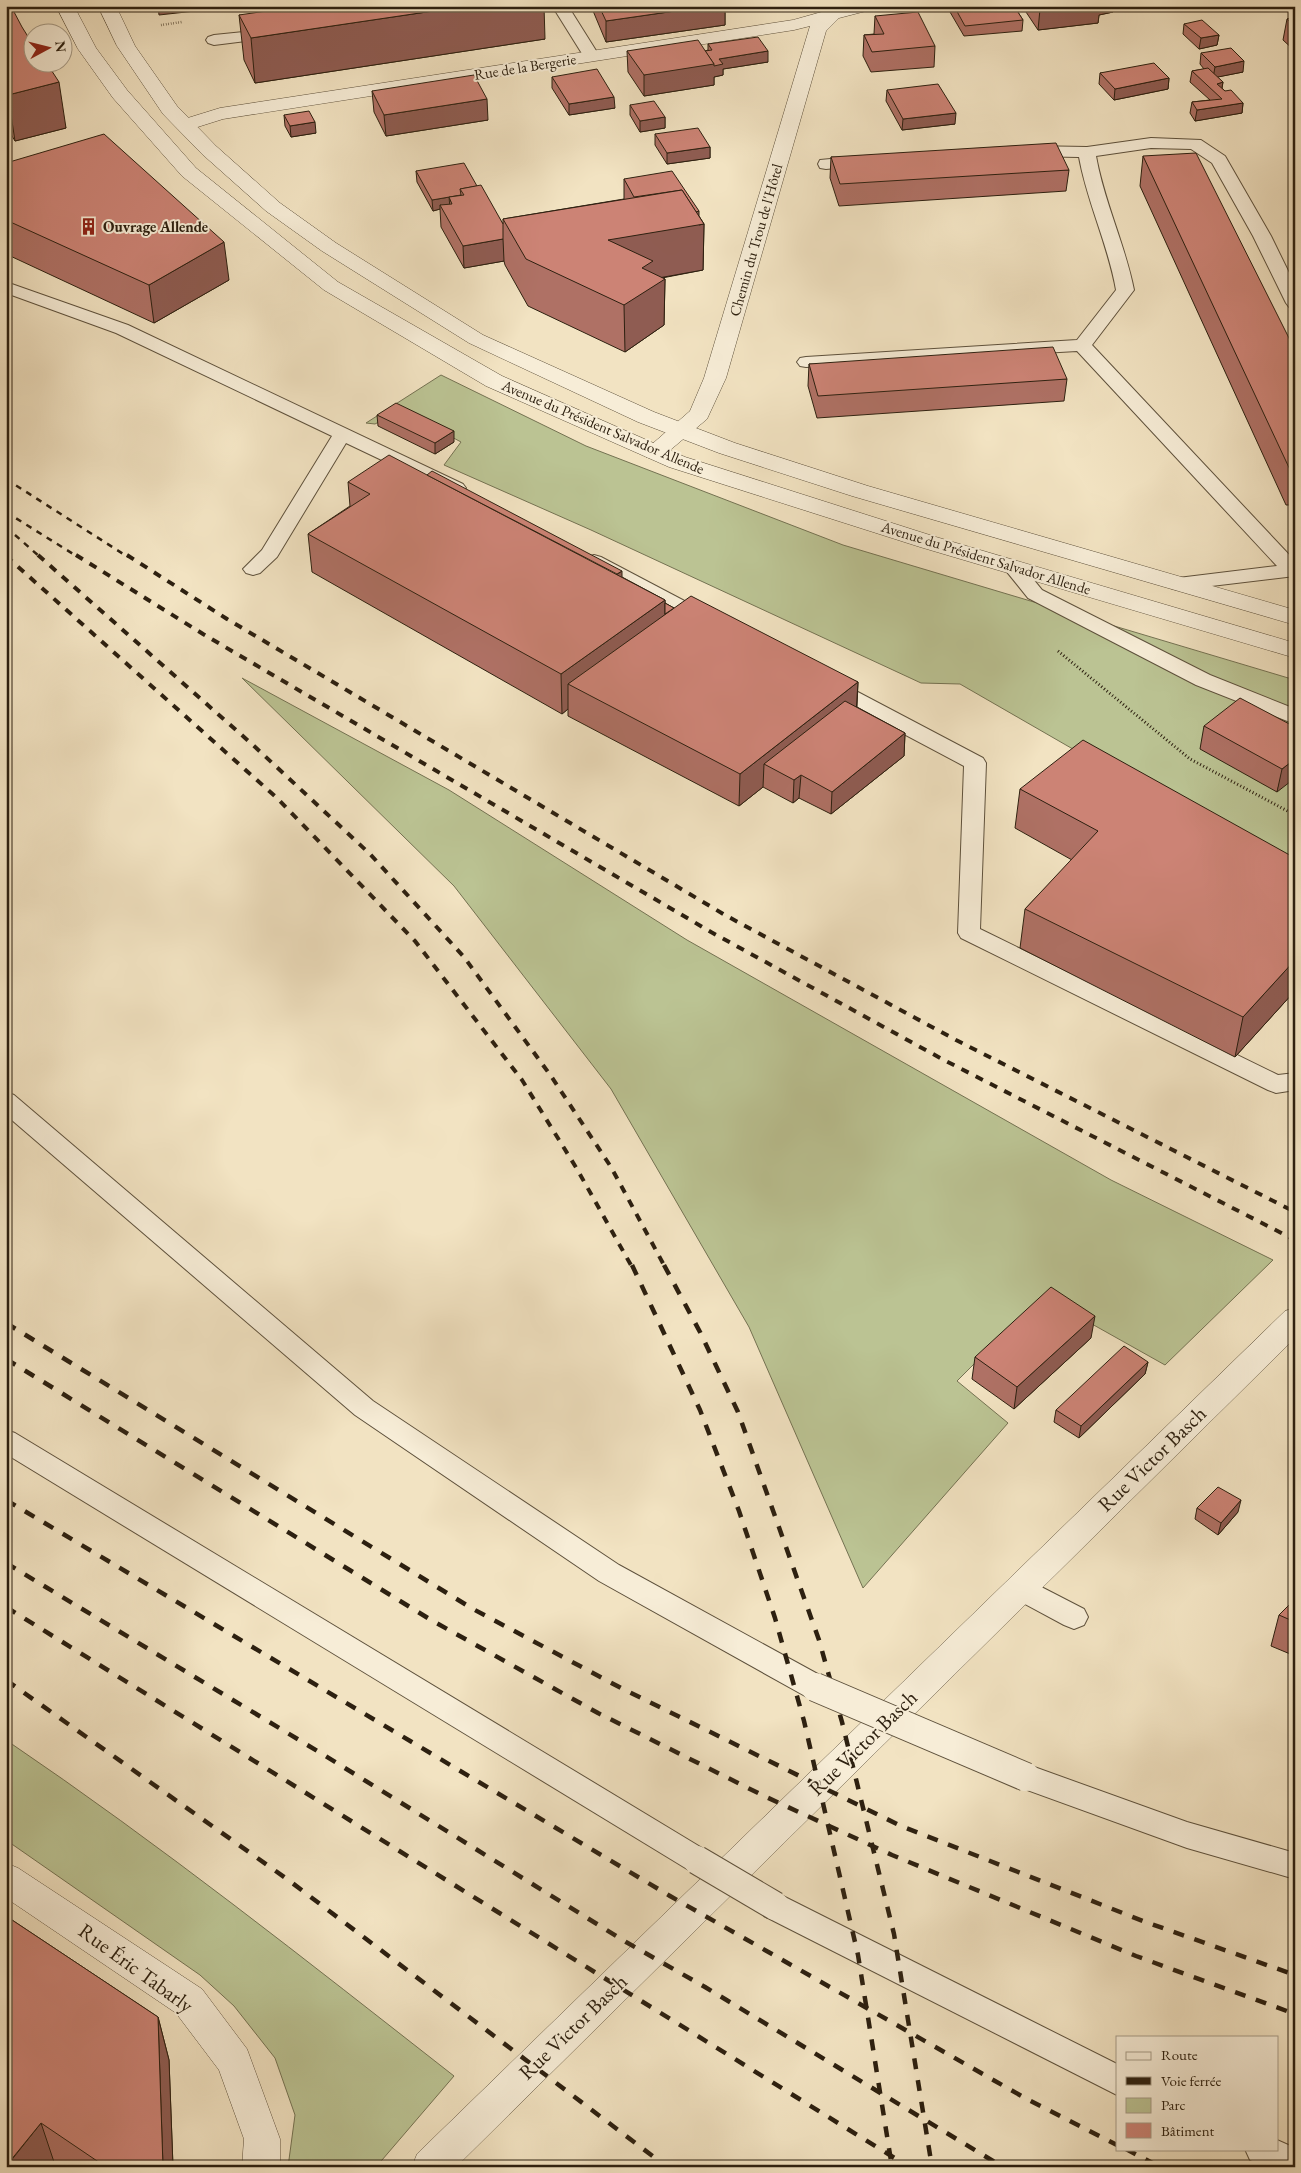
<svg xmlns="http://www.w3.org/2000/svg" width="1301" height="2173" viewBox="0 0 1301 2173" font-family="'EB Garamond',serif">
  <rect width="100%" height="100%" fill="#f2e3c2"/>
  <filter id="stains"><feTurbulence type="fractalNoise" baseFrequency=".004" numOctaves="4"/><feColorMatrix values="0 0 0 0 .2 0 0 0 0 .09 0 0 0 0 .02 0 0 0 .5 -.17"/></filter>
  <radialGradient id="worn" r=".72"><stop offset=".6" stop-color="#630" stop-opacity="0"/><stop offset="1" stop-color="#630" stop-opacity=".3"/></radialGradient>
  <g fill="#bbc393" stroke="#747252">
    <polygon points="441,375 586,446 843,545 1295,680 1295,877 960,684 921,683 591,530 444,465 461,442 402,410 375,424 366,423"/>
    <polygon points="242,678 449,790 687,940 1111,1180 1273,1260 1165,1365 1042,1296 957,1381 1008,1423 863,1588 749,1327 611,1089 454,886"/>
    <path d="M6 1740C161 1845 307 1961 454 2076L376 2167H288L295 2115 275 2058 234 2006 200 1975 6 1840Z"/>
  </g>
  <g fill="none" stroke-linecap="round" stroke-linejoin="round">
    <defs>
      <g id="service">
        <polygon points="546,6 568,6 600,57 598,60 586,60 556,12"/>
        <polygon points="272,29 278,31 280,34 278,37 214,45 208,43 206,40 208,37 214,35"/>
        <path d="M1151 138 1201 140 1225 156 1271 236 1295 285V308L1289 307 1286 303 1253 236 1212 163 1191 149 1151 148 1096 156C1104 202 1125 244 1134 290L1092 345 1295 561V576L1178 590 1171 588 1168 584 1171 580 1178 578 1277 566 1077 351 806 367 800 366 797 362 800 358 806 357 1077 340 1116 290C1108 244 1087 202 1079 157L1028 156 1022 155 1020 151 1022 147 1028 146 1087 147Z"/>
        <polygon points="862,156 868,157 870,161 868,165 826,169 820,168 818,164 820,160"/>
        <polygon points="6,282 128,325 463,484 466,488 463,492 456,494 449,492 346,443 277,557 260,573 253,575 246,573 243,569 262,550 332,436 116,333 6,293"/>
        <polygon points="594,555 601,557 713,616 716,620 713,624 706,626 699,624 587,565 584,561 587,557"/>
        <polygon points="1013,561 1020,563 1042,590 1210,675 1295,709 1295,724 1196,685 1028,598 1003,567 1006,563"/>
        <polygon points="828,679 835,680 983,758 986,763 980,929 1278,1075 1295,1073 1295,1090 1276,1093 1268,1090 961,938 958,933 964,766 821,690 818,685 821,680"/>
        <polygon points="6,1092 14,1095 373,1401 619,1565 825,1678 829,1687 825,1696 815,1699 805,1696 599,1581 355,1415 6,1115"/>
        <polygon points="6,1430 15,1433 707,1851 712,1860 707,1869 697,1873 687,1869 6,1454"/>
        <polygon points="1020,1576 1084,1609 1088,1617 1084,1625 1074,1629 1064,1625 1010,1596 1006,1588 1010,1580"/>
        <polygon points="1026,1764 1187,1822 1295,1853 1295,1879 1187,1848 1016,1786 1011,1777 1016,1768"/>
        <polygon points="775,1892 1117,2064 1117,2095 764,1916 760,1906 764,1896"/>
        <polygon points="1277,2140 1295,2148 1295,2167 1265,2167 1250,2160 1245,2149 1277,2149"/>
      </g>
      <g id="minor">
        <polygon points="843,6 873,6 870,10 839,18 826,31 726,378 707,419 662,457 654,459 646,457 643,452 690,411 704,378 810,26 794,30 223,119 185,131 178,129 176,125 178,121 220,108 793,20"/>
        <polygon points="6,1863 18,1868 202,1989 247,2049 280,2139 280,2167 242,2167 244,2139 219,2070 176,2013 6,1898"/>
      </g>
      <g id="tertiary">
        <polygon points="56,6 74,6 96,48 127,90 196,168 338,282 502,376 685,457 936,537 1295,643 1295,658 920,547 669,467 486,386 324,290 182,176 113,98 78,49"/>
        <polygon points="98,6 116,6 135,46 177,106 216,146 280,203 336,243 483,335 654,412 735,443 868,486 1295,610 1295,625 852,496 719,453 638,422 469,343 322,251 266,211 202,154 163,114 117,46"/>
        <polygon points="1295,1308 1295,1338 456,2167 412,2167 417,2154 1285,1311"/>
      </g>
    </defs>
    <use href="#service" stroke="#5e513c" stroke-width="2"/>
    <use href="#minor" stroke="#5e513c" stroke-width="1"/>
    <use href="#tertiary" stroke="#5e513c" stroke-width="1"/>
    <polyline stroke="#2d2010" stroke-width="2.5" stroke-dasharray="0.5 2" stroke-linecap="butt" points="161,25 182,22"/>
    <polyline stroke="#2d2010" stroke-width="3" stroke-dasharray="1 2.5" stroke-linecap="butt" points="1058,651 1190,759 1295,815"/>
    <use href="#service" fill="#f7edd7" fill-rule="evenodd"/>
    <use href="#minor" fill="#f7edd7" fill-rule="evenodd"/>
    <use href="#tertiary" fill="#f7edd7" fill-rule="evenodd"/>
    <g stroke="#2d2010" stroke-width="2.5" stroke-dasharray="6 6" stroke-linecap="butt">
      <polyline points="6,479 128,557"/>
      <polyline points="6,512 78,557"/>
      <polyline points="6,527 40,557"/>
    </g>
    <g stroke="#2d2010" stroke-width="4" stroke-dasharray="8 8" stroke-linecap="butt">
      <polyline points="38,555 253,745 370,854 464,957 551,1076 611,1167 665,1267"/>
      <polyline points="76,555 203,634 711,932 942,1059 1295,1240"/>
      <polyline points="127,555 227,619 725,915 956,1040 1295,1212"/>
      <polyline points="6,556 277,798 415,941 522,1080 577,1169 632,1267"/>
    </g>
    <g stroke="#2d2010" stroke-width="4.5" stroke-dasharray="11 11" stroke-linecap="butt">
      <polyline points="632,1265 700,1410 739,1511 775,1618 804,1721 858,1955 892,2167"/>
      <polyline points="664,1265 700,1332 738,1412 819,1640 842,1722 894,1934 932,2167"/>
      <polyline points="6,1323 473,1609 621,1688 901,1826 1143,1921 1295,1975"/>
      <polyline points="6,1359 431,1620 598,1713 764,1796 892,1855 1136,1956 1295,2014"/>
      <polyline points="6,1500 670,1896 1025,2098 1117,2145"/>
      <polyline points="6,1563 319,1752 626,1942 705,1987 1003,2167"/>
      <polyline points="6,1607 909,2167"/>
      <polyline points="6,1680 287,1879 667,2167"/>
      <polyline points="1126,2149 1160,2167"/>
    </g>
    <defs>
      <g id="service-bridge">
        <polyline points="815,1687 1026,1777"/>
        <polyline points="697,1860 775,1906"/>
      </g>
    </defs>
    <use href="#service-bridge" stroke="#5e513c" stroke-width="30" stroke-linecap="butt"/>
    <use href="#service-bridge" stroke="#f7edd7" stroke-width="28"/>
  </g>
  <g fill="#af7165" stroke="#2d2010">
    <polygon points="591,6 725,6 725,25 606,42"/>
    <polygon points="950,6 1014,6 1023,20 1022,31 964,36 950,12"/>
    <polygon points="1022,6 1113,6 1113,12 1099,15 1098,23 1038,30"/>
    <polygon points="1280,6 1295,6 1295,8 1285,10"/>
    <polygon points="6,12 66,128 15,141 6,126"/>
    <polygon points="239,15 545,39 255,83 244,60"/>
    <polygon points="875,16 935,46 934,67 871,72 863,56 864,35 874,34"/>
    <polygon points="1295,17 1295,51 1283,40 1287,19"/>
    <polygon points="1184,24 1219,35 1217,45 1199,49 1183,34"/>
    <polygon points="708,44 768,62 723,69 723,75 714,77 714,85 644,96 628,72 627,51 705,51 708,50"/>
    <polygon points="1201,53 1243,72 1217,77 1223,82 1222,88 1225,91 1243,103 1242,113 1195,121 1190,113 1192,102 1210,100 1190,82 1192,71 1204,69 1200,64"/>
    <polygon points="1100,73 1169,78 1168,89 1114,100 1099,84"/>
    <polygon points="552,77 615,108 569,115 552,88"/>
    <polygon points="887,90 955,124 902,130 886,101"/>
    <polygon points="372,91 488,120 386,136 374,112"/>
    <polygon points="630,105 665,117 665,128 640,132 630,115"/>
    <polygon points="284,115 316,133 291,137 285,126"/>
    <polygon points="655,134 710,147 710,158 667,164 655,145"/>
    <polygon points="1143,156 1295,350 1295,505 1286,505 1140,186"/>
    <polygon points="831,157 1069,170 1066,191 839,206 830,178"/>
    <polygon points="6,163 229,280 154,323 6,254"/>
    <polygon points="416,171 477,186 503,224 503,219 624,199 624,179 699,216 704,224 703,270 662,278 665,279 664,325 625,352 528,306 505,265 504,261 464,268 441,227 440,209 433,211 417,182"/>
    <polygon points="809,364 1067,379 1064,401 817,418 808,386"/>
    <polygon points="377,415 454,442 435,454 378,426"/>
    <polygon points="348,482 622,577 665,600 665,603 674,608 858,682 857,707 905,733 904,756 831,814 799,798 793,803 763,787 739,806 568,716 568,709 562,714 312,572 308,534 350,506"/>
    <polygon points="1204,726 1295,727 1277,792 1200,749"/>
    <polygon points="1020,789 1295,858 1295,994 1293,993 1235,1057 1020,948 1025,909 1072,860 1015,828"/>
    <polygon points="1091,1338 1014,1409 972,1379 975,1357"/>
    <polygon points="1148,1362 1145,1374 1079,1438 1054,1422 1056,1410"/>
    <polygon points="1197,1508 1238,1512 1218,1535 1195,1519"/>
    <polygon points="1295,1599 1295,1656 1271,1646 1279,1615"/>
    <polygon points="6,1916 158,2017 169,2060 173,2167 57,2167 55,2165 6,2167"/>
  </g>
  <g fill="#8f5c52" stroke="#2d2010">
    <polygon points="158,6 204,6 204,10 159,15"/>
    <polygon points="467,6 544,6 545,39 255,83 251,38"/>
    <polygon points="710,6 725,6 725,25 606,42 606,21"/>
    <polygon points="1068,6 1113,6 1113,12 1099,15 1098,23 1038,30 1040,9"/>
    <polygon points="1286,6 1295,6 1295,8 1285,10"/>
    <polygon points="1219,35 1217,45 1199,49 1201,38"/>
    <polygon points="768,51 768,62 723,69 723,75 714,77 714,85 644,96 644,75 719,59"/>
    <polygon points="1244,61 1243,72 1213,78 1215,67"/>
    <polygon points="1169,78 1168,89 1114,100 1115,89"/>
    <polygon points="59,82 66,128 15,141 8,95"/>
    <polygon points="1223,82 1221,93 1217,84"/>
    <polygon points="614,97 615,108 569,115 569,104"/>
    <polygon points="487,99 488,120 386,136 384,115"/>
    <polygon points="1243,103 1242,113 1195,121 1197,110"/>
    <polygon points="956,113 955,124 902,130 903,119"/>
    <polygon points="665,117 665,128 640,132 640,121"/>
    <polygon points="315,122 316,133 291,137 290,126"/>
    <polygon points="710,147 710,158 667,164 667,153"/>
    <polygon points="461,195 452,204 449,197 450,208 440,205 440,209 433,211 432,200"/>
    <polygon points="699,211 699,225 704,224 703,270 653,279 665,279 664,325 625,352 624,305 608,240 663,217"/>
    <polygon points="503,239 504,261 464,268 463,246"/>
    <polygon points="224,242 229,280 154,323 149,285"/>
    <polygon points="454,431 454,442 435,454 435,443"/>
    <polygon points="622,571 622,593 604,584"/>
    <polygon points="665,600 665,628 568,684 568,709 562,714 561,674"/>
    <polygon points="858,682 856,714 764,764 763,787 739,806 740,774"/>
    <polygon points="905,733 904,756 831,814 832,792"/>
    <polygon points="1295,759 1295,778 1277,792 1282,769"/>
    <polygon points="801,775 799,798 793,803 794,780"/>
    <polygon points="1295,960 1295,984 1293,993 1235,1057 1243,1017"/>
    <polygon points="1095,1316 1091,1338 1014,1409 1017,1387"/>
    <polygon points="1148,1362 1145,1374 1079,1438 1081,1426"/>
    <polygon points="1241,1500 1238,1512 1218,1535 1221,1523"/>
    <polygon points="158,2017 169,2060 173,2167 163,2167"/>
    <polygon points="41,2123 55,2165 53,2167 6,2167"/>
  </g>
  <g fill="#cc8375" stroke="#2d2010">
    <polygon points="301,6 467,6 251,38 239,15"/>
    <polygon points="599,6 710,6 606,21"/>
    <polygon points="954,6 1014,6 1023,20 965,26"/>
    <polygon points="1038,6 1068,6 1040,9"/>
    <polygon points="13,10 22,27 32,43 32,62 46,62 59,82 8,95 6,93 6,12"/>
    <polygon points="918,12 935,46 872,52 864,35 884,34 875,16"/>
    <polygon points="1295,17 1295,27 1287,19"/>
    <polygon points="1202,20 1219,35 1201,38 1184,24"/>
    <polygon points="758,37 768,51 719,59 723,64 714,66 714,64 705,51 712,50 708,44"/>
    <polygon points="698,40 714,64 644,75 627,51"/>
    <polygon points="1231,48 1244,61 1215,67 1201,53"/>
    <polygon points="1154,63 1169,78 1115,89 1100,73"/>
    <polygon points="1208,68 1223,82 1217,84 1225,91 1231,90 1243,103 1197,110 1192,102 1222,99 1192,71"/>
    <polygon points="597,69 614,97 569,104 552,77"/>
    <polygon points="474,75 487,99 384,115 372,91"/>
    <polygon points="938,84 956,113 903,119 887,90"/>
    <polygon points="654,101 665,117 640,121 630,105"/>
    <polygon points="309,111 315,122 290,126 284,115"/>
    <polygon points="698,128 710,147 667,153 655,134"/>
    <polygon points="104,134 224,242 149,285 6,220 6,163"/>
    <polygon points="1056,143 1069,170 840,184 831,157"/>
    <polygon points="1196,153 1295,350 1295,474 1292,474 1143,156"/>
    <polygon points="464,163 477,186 460,189 461,195 432,200 416,171"/>
    <polygon points="672,171 699,211 696,212 682,190 634,197 624,179"/>
    <polygon points="481,185 503,224 503,239 463,246 440,205 452,204 449,197 464,195 460,189"/>
    <polygon points="682,190 704,224 608,240 653,261 642,268 665,279 624,305 526,259 503,219"/>
    <polygon points="1053,347 1067,379 818,396 809,364"/>
    <polygon points="396,403 454,431 435,443 377,415"/>
    <polygon points="389,455 665,600 561,674 308,534 370,494 348,482"/>
    <polygon points="432,471 622,571 617,574 427,475"/>
    <polygon points="691,596 858,682 740,774 568,684"/>
    <polygon points="665,603 674,608 665,614"/>
    <polygon points="1240,698 1295,727 1295,759 1282,769 1204,726"/>
    <polygon points="845,701 905,733 832,792 801,775 794,780 764,764"/>
    <polygon points="1083,740 1295,858 1295,960 1243,1017 1025,909 1098,831 1020,789"/>
    <polygon points="1051,1287 1095,1316 1017,1387 975,1357"/>
    <polygon points="1124,1346 1148,1362 1081,1426 1056,1410"/>
    <polygon points="1218,1487 1241,1500 1221,1523 1197,1508"/>
    <polygon points="1295,1599 1295,1622 1279,1615"/>
    <polygon points="6,1916 158,2017 163,2167 106,2167 41,2123 6,2166"/>
  </g>
  <defs>
    <symbol id="building-bare" viewBox="-9 -9 18 18"><path d="M-4-6H4V6H1V3H-1V6H-4ZM-2.5-4.3h1.7v1.8h-1.7ZM.8-4.3h1.7v1.8H.8ZM-2.5-1h1.7V.8h-1.7ZM.8-1h1.7V.8H.8Z" fill="#8f2418" stroke="#f7edd7" stroke-width="2.5" paint-order="stroke"/></symbol>
  </defs>
  <g fill-rule="evenodd">
    <use href="#building-bare" x="76" y="214" width="25" height="25"/>
  </g>
  <g text-anchor="middle" stroke-width="4" stroke-linejoin="round" paint-order="stroke">
    <g font-size="15" fill="#2d2010" stroke="#f7edd7">
      <text transform="translate(525 67) rotate(-9)" y="5">Rue de la Bergerie</text>
      <text transform="translate(756 240) rotate(-74)" y="5">Chemin du Trou de l'Hôtel</text>
      <text transform="translate(603 427) rotate(23)" y="5">Avenue du Président Salvador Allende</text>
      <text transform="translate(986 558) rotate(17)" y="5">Avenue du Président Salvador Allende</text>
    </g>
    <g font-size="15" font-weight="bold" fill="#2d2010" stroke="#f7edd7" text-anchor="start">
      <text x="103" y="232">Ouvrage Allende</text>
    </g>
    <g font-size="21" fill="#2d2010" stroke="#f7edd7">
      <text transform="translate(1152 1459) rotate(-44)" y="7">Rue Victor Basch</text>
      <text transform="translate(863 1743) rotate(-44)" y="7">Rue Victor Basch</text>
      <text transform="translate(136 1968) rotate(36)" y="7">Rue Éric Tabarly</text>
      <text transform="translate(573 2027) rotate(-44)" y="7">Rue Victor Basch</text>
    </g>
  </g>
  <rect width="1301" height="2173" fill="none" stroke="#f2e3c2" stroke-width="25"/>
  <rect x="8" y="8" width="1286" height="2158" fill="none" stroke="#2d2010" stroke-width="2.5"/>
  <rect x="12" y="12" width="1276" height="2148" fill="none" stroke="#2d2010"/>
  <rect x="1116" y="2036" width="162" height="115" fill="#f7edd7" stroke="#a69b87"/>
  <rect x="1126" y="2052" width="25" height="8" fill="#f7edd7" stroke="#a69b87"/>
  <text x="1161" y="2060" font-size="15" fill="#2d2010">Route</text>
  <rect x="1126" y="2077" width="25" height="8" fill="#2d2010" stroke="#a69b87"/>
  <text x="1161" y="2086" font-size="15" fill="#2d2010">Voie ferrée</text>
  <rect x="1126" y="2098" width="25" height="15" fill="#bbc393" stroke="#a69b87"/>
  <text x="1161" y="2110" font-size="15" fill="#2d2010">Parc</text>
  <rect x="1126" y="2123" width="25" height="15" fill="#cc8375" stroke="#a69b87"/>
  <text x="1161" y="2136" font-size="15" fill="#2d2010">Bâtiment</text>
  <g transform="translate(48 48) rotate(83)"><circle r="24" fill="#f7edd7" stroke="#a69b87"/>
  <path d="M0-4L9 19L0 12L-9 19Z" fill="#8f2418"/>
  <text y="-8" font-size="14" font-weight="bold" text-anchor="middle" fill="#2d2010">N</text>
  </g>
  <rect width="100%" height="100%" filter="url(#stains)"/>
  <rect width="100%" height="100%" fill="url(#worn)"/>
</svg>
